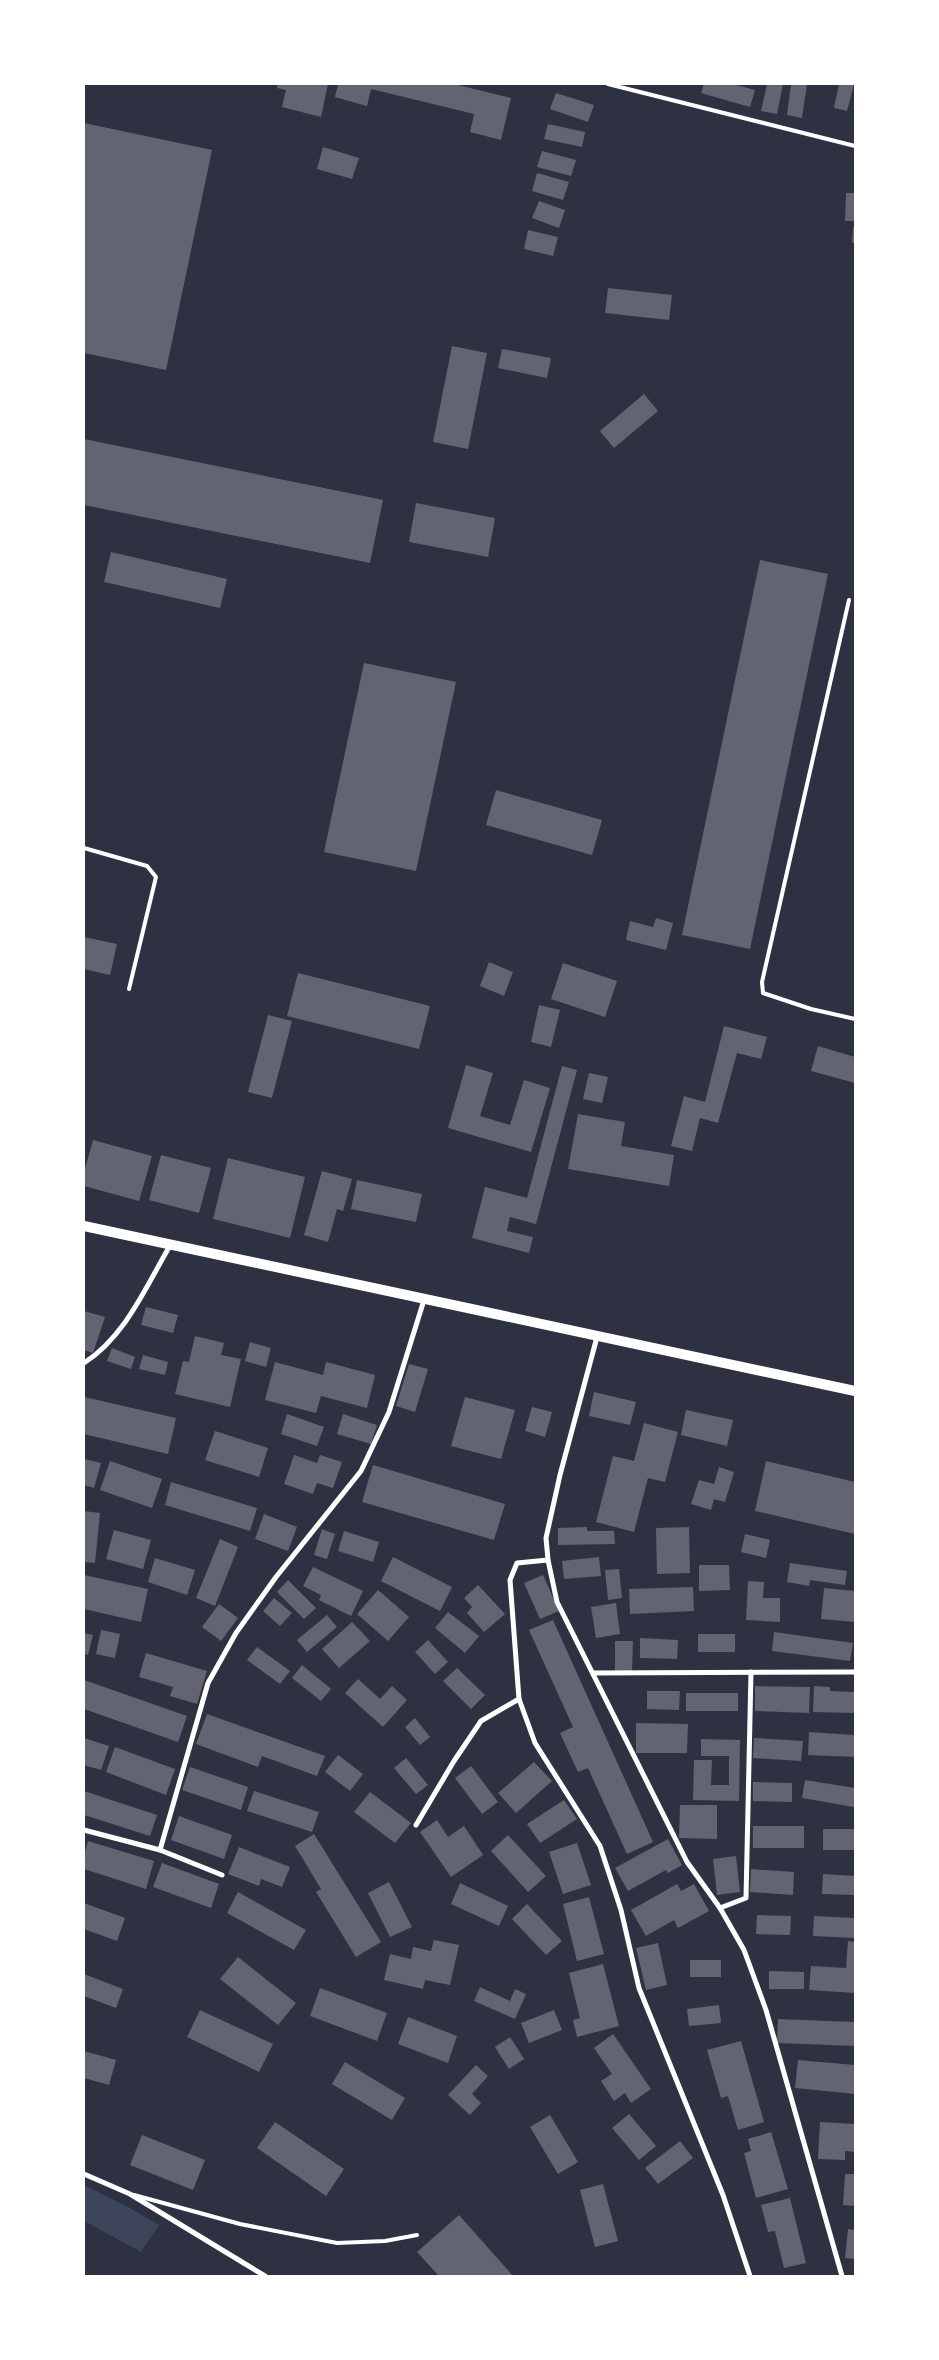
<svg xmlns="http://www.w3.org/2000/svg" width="939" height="2360" viewBox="0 0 939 2360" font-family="'IBM Plex Sans',sans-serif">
  <rect width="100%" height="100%" fill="#2d3142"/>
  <polygon fill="#3c4559" points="84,2185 128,2207 159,2225 141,2252 84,2221"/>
  <g fill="#626471">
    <polygon points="278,84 328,84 321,117 282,107 286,90 277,88"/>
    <polygon points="338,84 454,84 511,98 501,140 470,132 474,114 371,89 367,106 335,97"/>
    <polygon points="704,84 733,84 755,90 750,107 701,93"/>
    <polygon points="767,84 783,84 777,114 761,111"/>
    <polygon points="791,84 807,84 802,118 787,115"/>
    <polygon points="839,84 854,84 847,111 834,108"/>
    <polygon points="556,93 594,105 588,122 550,109"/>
    <polygon points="84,123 212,150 166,370 84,353"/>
    <polygon points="548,124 585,132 582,147 544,139"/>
    <polygon points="323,147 359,158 352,179 317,169"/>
    <polygon points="542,151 576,160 571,176 537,167"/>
    <polygon points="537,173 569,182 563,200 532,191"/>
    <polygon points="846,193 855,193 855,221 845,221"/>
    <polygon points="539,201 565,210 559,228 532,218"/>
    <polygon points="853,227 855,227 855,243 852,243"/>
    <polygon points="528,230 558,237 553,256 524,249"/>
    <polygon points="608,288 672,295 669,320 605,313"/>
    <polygon points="452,346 487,353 468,449 433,442"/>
    <polygon points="502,349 551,358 547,378 498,368"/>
    <polygon points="644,394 658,411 614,448 600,431"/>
    <polygon points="84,439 383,500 370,563 84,505"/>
    <polygon points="416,503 495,518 488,557 409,542"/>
    <polygon points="111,552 227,579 220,608 104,582"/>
    <polygon points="760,560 828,574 750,949 682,935"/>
    <polygon points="364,663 456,682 416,871 324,852"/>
    <polygon points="496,790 602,820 592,855 486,825"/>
    <polygon points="656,918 673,923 666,950 626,940 630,921 653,927"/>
    <polygon points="84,937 117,944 110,975 84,969"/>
    <polygon points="489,962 513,972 504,996 480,986"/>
    <polygon points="563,963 617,981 605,1017 551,999"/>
    <polygon points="298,973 430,1006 419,1049 287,1016"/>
    <polygon points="539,1005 560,1010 551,1047 531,1042"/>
    <polygon points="268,1015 292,1021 272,1098 248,1092"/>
    <polygon points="724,1026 767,1037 761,1059 737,1053 718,1123 700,1118 692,1151 671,1146 684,1096 705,1102"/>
    <polygon points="818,1046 855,1057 855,1083 811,1071"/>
    <polygon points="466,1065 493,1073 480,1116 510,1125 524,1080 550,1088 531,1152 448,1128"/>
    <polygon points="562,1066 577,1070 536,1224 510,1217 507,1231 533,1237 529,1253 472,1238 485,1187 527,1198"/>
    <polygon points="589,1073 608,1077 602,1103 583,1099"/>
    <polygon points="578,1114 625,1122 621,1146 674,1155 669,1186 568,1169"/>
    <polygon points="93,1140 152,1156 139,1201 84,1186 84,1172"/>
    <polygon points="161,1155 211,1168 199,1213 149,1200"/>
    <polygon points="228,1158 305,1177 290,1238 213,1219"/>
    <polygon points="322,1171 352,1179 343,1211 337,1209 328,1242 304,1235"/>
    <polygon points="357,1180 422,1194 416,1222 351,1209"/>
    <polygon points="146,1307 178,1315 173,1333 141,1325"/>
    <polygon points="84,1311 105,1317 93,1353 84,1350"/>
    <polygon points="195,1336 224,1343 221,1355 241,1359 230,1407 175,1394 183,1361 189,1362"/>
    <polygon points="250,1342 271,1348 266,1367 245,1361"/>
    <polygon points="112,1348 135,1357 131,1369 107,1361"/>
    <polygon points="143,1355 168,1362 165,1375 139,1369"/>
    <polygon points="275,1362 323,1375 326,1362 375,1375 367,1408 321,1396 316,1413 265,1400"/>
    <polygon points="409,1364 428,1369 415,1412 396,1406"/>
    <polygon points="594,1392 636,1402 630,1425 589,1416"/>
    <polygon points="84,1397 176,1418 168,1454 84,1434"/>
    <polygon points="465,1397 515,1410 501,1459 451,1446"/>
    <polygon points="532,1407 552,1412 545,1437 525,1431"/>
    <polygon points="686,1410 733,1420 727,1446 681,1435"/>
    <polygon points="287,1414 324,1427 317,1446 281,1434"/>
    <polygon points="343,1414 377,1425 371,1444 337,1434"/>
    <polygon points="644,1423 678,1432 665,1482 648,1478 634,1532 596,1522 613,1456 634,1461"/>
    <polygon points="215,1431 268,1448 259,1477 205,1460"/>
    <polygon points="294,1455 317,1463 320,1455 342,1462 333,1488 317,1483 313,1494 284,1484"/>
    <polygon points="84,1459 101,1463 94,1488 84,1485"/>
    <polygon points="110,1461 162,1479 152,1508 100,1490"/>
    <polygon points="766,1461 855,1482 855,1534 755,1511"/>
    <polygon points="373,1465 505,1504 494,1540 362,1502"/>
    <polygon points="719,1467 734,1472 725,1502 714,1499 711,1510 691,1504 699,1480 714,1484"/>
    <polygon points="171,1482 257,1508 250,1531 165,1505"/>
    <polygon points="84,1511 100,1513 95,1563 84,1562"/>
    <polygon points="264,1514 297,1527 288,1551 255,1539"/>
    <polygon points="587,1527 587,1531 614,1531 615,1544 558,1545 558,1528"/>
    <polygon points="689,1527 690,1573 657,1574 656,1528"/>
    <polygon points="322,1529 335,1534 327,1559 314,1555"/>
    <polygon points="114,1530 151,1540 143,1569 106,1559"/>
    <polygon points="344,1531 379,1542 373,1562 338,1551"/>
    <polygon points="745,1534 770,1540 766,1558 741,1552"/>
    <polygon points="220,1539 238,1547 215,1606 196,1598"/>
    <polygon points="393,1557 452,1587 440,1611 381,1581"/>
    <polygon points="599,1557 601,1576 564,1579 562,1561"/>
    <polygon points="155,1558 195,1570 187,1595 148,1582"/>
    <polygon points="790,1563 847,1571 845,1585 810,1580 809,1586 787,1582"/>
    <polygon points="699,1565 729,1565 730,1590 699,1591"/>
    <polygon points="313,1567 363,1591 351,1616 319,1600 321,1595 303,1586"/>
    <polygon points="619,1569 622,1598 608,1600 605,1570"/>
    <polygon points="84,1575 148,1589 141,1622 84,1609"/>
    <polygon points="543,1575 559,1611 540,1619 524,1583"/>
    <polygon points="288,1580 316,1608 304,1619 277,1592"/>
    <polygon points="748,1581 764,1582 763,1598 780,1598 780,1622 746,1620"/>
    <polygon points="478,1585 505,1614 484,1632 467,1613 472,1607 464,1598"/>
    <polygon points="693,1587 694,1611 630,1614 629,1589"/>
    <polygon points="824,1588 855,1591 855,1622 821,1619"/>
    <polygon points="378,1590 409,1617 388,1641 357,1614"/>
    <polygon points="274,1598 292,1613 280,1626 263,1611"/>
    <polygon points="616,1603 620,1634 596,1638 591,1607"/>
    <polygon points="219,1604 238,1618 221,1641 202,1627"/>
    <polygon points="448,1612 479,1636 465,1653 435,1628"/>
    <polygon points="327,1615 337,1627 307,1652 297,1640"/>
    <polygon points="553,1620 653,1842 627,1854 588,1768 578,1772 560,1733 573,1727 529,1630"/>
    <polygon points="352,1622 370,1641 339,1668 322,1649"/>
    <polygon points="101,1630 120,1634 115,1658 96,1654"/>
    <polygon points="774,1632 853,1643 850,1661 772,1651"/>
    <polygon points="84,1633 93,1635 88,1655 84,1654"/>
    <rect x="698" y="1634" width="37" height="18"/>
    <polygon points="640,1638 678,1640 677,1659 640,1658"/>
    <polygon points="428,1640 448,1662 435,1674 415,1652"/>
    <polygon points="615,1641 633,1641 632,1671 615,1671"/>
    <polygon points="257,1647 290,1671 280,1684 247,1660"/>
    <polygon points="146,1653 207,1671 197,1704 170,1696 173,1687 139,1677"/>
    <polygon points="302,1665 331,1689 321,1701 292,1678"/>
    <polygon points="457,1668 485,1695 471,1709 443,1681"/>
    <polygon points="358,1679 380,1699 392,1686 407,1700 383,1727 345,1693"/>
    <polygon points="84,1680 187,1716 178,1742 84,1709"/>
    <polygon points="755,1686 810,1687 809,1713 755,1711"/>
    <polygon points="814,1686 830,1687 830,1691 855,1692 855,1713 813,1712"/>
    <polygon points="647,1691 680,1691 679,1710 647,1709"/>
    <rect x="686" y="1693" width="52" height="18"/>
    <polygon points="207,1714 325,1756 317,1776 262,1756 258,1767 196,1744"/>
    <polygon points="415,1718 430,1737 420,1745 405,1727"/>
    <polygon points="636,1723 688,1724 687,1753 636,1753"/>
    <polygon points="809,1732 855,1735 855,1757 808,1755"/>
    <polygon points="84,1738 109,1746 101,1770 84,1765"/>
    <polygon points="754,1738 803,1741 801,1761 753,1758"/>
    <polygon points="701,1739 740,1740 739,1801 693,1800 694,1760 712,1760 711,1785 729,1785 729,1756 701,1756"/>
    <polygon points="115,1747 175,1769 166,1795 106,1772"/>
    <polygon points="338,1755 363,1774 350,1791 325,1772"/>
    <polygon points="406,1758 428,1785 416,1794 394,1768"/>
    <polygon points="534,1762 552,1781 516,1813 498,1793"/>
    <polygon points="471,1766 498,1802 482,1814 455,1778"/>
    <polygon points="190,1767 248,1787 241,1810 182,1790"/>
    <polygon points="805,1780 855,1788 854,1807 802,1798"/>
    <polygon points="753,1782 792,1783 792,1802 753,1801"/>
    <polygon points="84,1791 157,1815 150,1836 84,1815"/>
    <polygon points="254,1791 319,1812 312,1832 247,1811"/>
    <polygon points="370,1792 411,1823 395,1843 354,1812"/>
    <polygon points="564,1800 577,1819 540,1843 527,1824"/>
    <polygon points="680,1805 717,1805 717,1839 679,1838"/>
    <polygon points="179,1816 232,1835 224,1859 171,1840"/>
    <polygon points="437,1820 448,1837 464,1826 483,1855 451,1877 420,1832"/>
    <rect x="753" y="1826" width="51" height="22"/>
    <rect x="823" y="1829" width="32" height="21"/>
    <polygon points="314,1834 381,1942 356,1957 316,1892 321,1889 295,1846"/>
    <polygon points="508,1835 546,1876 528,1892 491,1851"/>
    <polygon points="668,1839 682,1865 668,1873 666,1870 628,1891 615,1868"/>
    <polygon points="88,1841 154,1861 146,1889 84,1869 84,1855"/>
    <polygon points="577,1843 591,1885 563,1894 549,1852"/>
    <polygon points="239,1847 290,1867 282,1887 261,1879 259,1886 228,1874"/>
    <polygon points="736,1856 740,1892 717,1895 713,1859"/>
    <polygon points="162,1863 219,1884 211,1908 153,1887"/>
    <polygon points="751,1869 794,1872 793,1895 750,1892"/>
    <polygon points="823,1874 855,1876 855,1895 822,1894"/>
    <polygon points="389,1882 412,1927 390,1937 368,1893"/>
    <polygon points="460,1883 508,1906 499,1926 451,1904"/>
    <polygon points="677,1884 681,1891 694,1884 709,1911 678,1928 674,1920 646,1936 631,1910"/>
    <polygon points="238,1892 306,1930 294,1950 227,1913"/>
    <polygon points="589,1897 604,1954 577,1961 563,1904"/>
    <polygon points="84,1903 125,1918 117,1941 84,1929"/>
    <polygon points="527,1904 562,1941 546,1955 512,1919"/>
    <polygon points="757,1915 791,1916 790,1935 756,1934"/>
    <polygon points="814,1916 855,1918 855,1938 813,1936"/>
    <polygon points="434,1940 459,1945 450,1985 425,1980 423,1989 384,1980 390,1954 411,1959 413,1947 431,1951"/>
    <polygon points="848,1941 855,1942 855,1993 809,1990 811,1966 846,1968"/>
    <polygon points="658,1943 667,1985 646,1990 636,1948"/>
    <polygon points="238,1957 296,2003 278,2025 220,1979"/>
    <rect x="690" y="1960" width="31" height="17"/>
    <polygon points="603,1964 619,2026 577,2037 573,2020 580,2018 569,1973"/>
    <polygon points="769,1971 804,1972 804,1989 769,1989"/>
    <polygon points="84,1974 123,1989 116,2008 84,1996"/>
    <polygon points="480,1987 510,2001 515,1989 526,1994 515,2019 474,2001"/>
    <polygon points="320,1988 387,2013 377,2041 310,2016"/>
    <polygon points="719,2005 721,2023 689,2026 687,2009"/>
    <polygon points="200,2010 273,2044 259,2072 187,2037"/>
    <polygon points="554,2010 562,2030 529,2043 521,2023"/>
    <polygon points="408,2017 457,2036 448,2063 398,2044"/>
    <polygon points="778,2019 855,2022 855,2046 777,2043"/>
    <polygon points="613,2034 651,2089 631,2103 625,2093 614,2101 601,2081 612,2074 594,2048"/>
    <polygon points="510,2037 524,2059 509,2069 495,2047"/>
    <polygon points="741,2041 764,2122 738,2130 728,2096 721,2098 707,2050"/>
    <polygon points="84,2051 116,2060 109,2085 84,2078"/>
    <polygon points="798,2060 855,2065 855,2094 795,2088"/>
    <polygon points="345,2062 405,2098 392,2120 332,2084"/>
    <polygon points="476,2065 488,2076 472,2094 481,2103 470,2115 448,2095"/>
    <polygon points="629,2114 656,2146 639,2160 612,2128"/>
    <polygon points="550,2115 578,2162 558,2174 530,2127"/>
    <polygon points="275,2122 344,2169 326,2196 257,2148"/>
    <polygon points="820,2122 855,2124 855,2152 845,2151 845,2160 818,2159"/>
    <polygon points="771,2132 788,2189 756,2198 744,2153 751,2151 748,2139"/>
    <polygon points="142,2135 205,2160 193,2190 130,2165"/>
    <polygon points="680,2141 693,2158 658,2184 645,2168"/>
    <polygon points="845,2174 855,2174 855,2206 843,2205"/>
    <polygon points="603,2184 618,2241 595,2247 580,2190"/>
    <polygon points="790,2198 806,2263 784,2268 775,2231 768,2232 761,2205"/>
    <polygon points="459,2215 513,2276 439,2276 417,2252"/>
    <polygon points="848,2229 855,2230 855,2259 845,2258"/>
  </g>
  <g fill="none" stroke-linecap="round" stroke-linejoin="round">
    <g stroke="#fff" stroke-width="4">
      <polyline points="608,84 855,146"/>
      <polyline points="849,600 762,982 763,993 811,1009 855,1019"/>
      <polyline points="84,848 147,866 156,877 129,989"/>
      <polyline points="134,2195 240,2224 337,2243 385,2241 417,2235"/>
    </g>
    <g stroke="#fff" stroke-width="5">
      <polyline points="597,1337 560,1475 546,1538 548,1560 557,1602 687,1862 720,1908 744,1950 766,2010 842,2276"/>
      <path d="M84 1363C126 1336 146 1286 171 1244"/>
      <polyline points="548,1560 517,1563 510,1580 519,1699 535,1743 600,1846 621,1910 639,1988 723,2195 750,2276"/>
      <polyline points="593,1673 855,1672"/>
      <polyline points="416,1825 454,1761 481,1721 519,1699"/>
      <polyline points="84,1830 160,1850 222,1875"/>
      <polyline points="160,1850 208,1683 236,1633 276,1577 361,1471 389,1412 424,1300"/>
      <polyline points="720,1908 746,1898 751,1672"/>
      <polyline points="84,2174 130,2194 265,2276"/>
    </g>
    <polyline stroke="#fff" stroke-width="10" points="84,1226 855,1391"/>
  </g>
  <rect width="939" height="2360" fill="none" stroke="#ffffff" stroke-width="170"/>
</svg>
